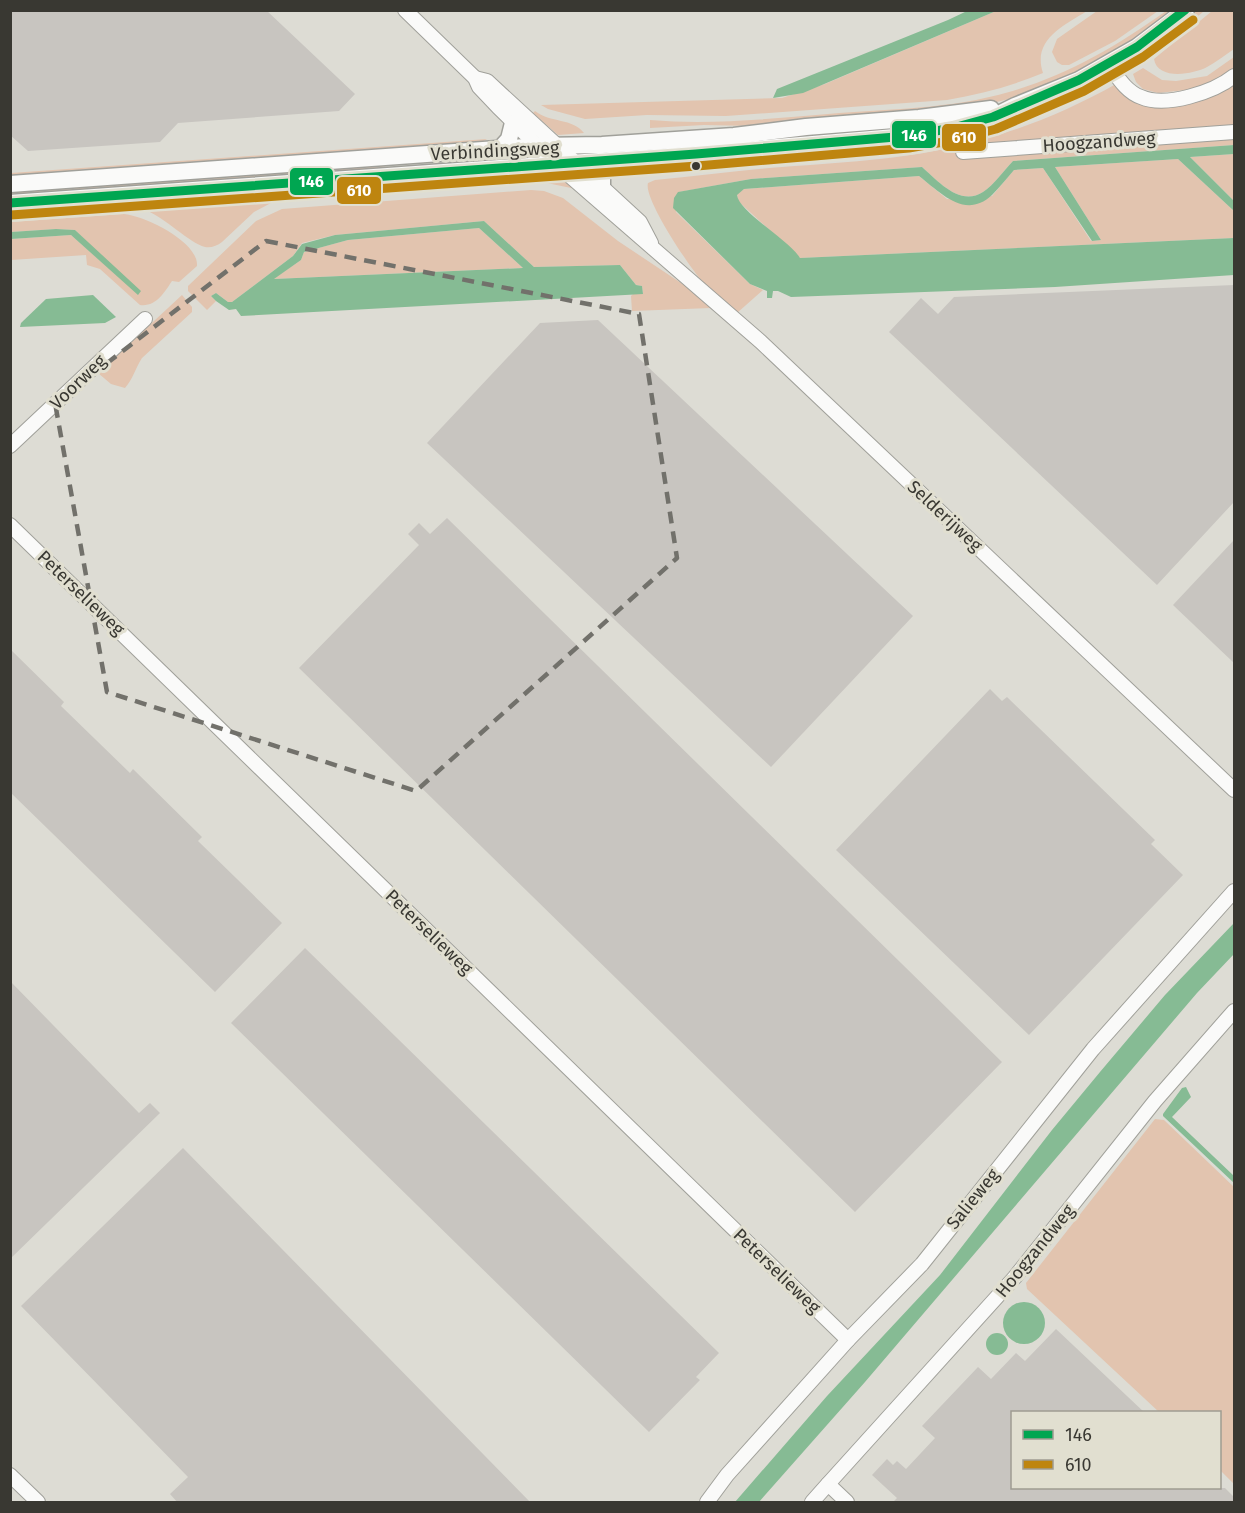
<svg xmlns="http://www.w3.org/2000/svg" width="1245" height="1513" viewBox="0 0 1245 1513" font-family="'Fira Sans',sans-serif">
  <rect width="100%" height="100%" fill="#dddcd4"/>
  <g fill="#e2c4af">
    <path d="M996 11H1087C1063 26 1032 40 1043 73 1012 86 981 94 947 100L726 116 647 115 585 119 548 109 541 105 782 98 825 84Z"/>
    <polygon points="1097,11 1158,11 1115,41 1069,65 1062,65 1057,62 1052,52 1057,39"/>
    <path d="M1166 11H1175L1133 41 1096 63 1052 84 1009 99 972 108 752 126 704 125 650 128V120C709 125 768 119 828 114 888 109 951 109 1009 92 1068 75 1117 46 1166 11Z"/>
    <polygon points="1196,11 1204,11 1157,52 1132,70 1130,63 1136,56"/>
    <path d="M1212 11H1234V49C1225 55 1216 62 1207 67 1192 75 1157 80 1154 59Z"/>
    <polygon points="1234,57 1234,68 1214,83 1195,89 1158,93 1143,89 1136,82 1133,74 1143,68 1162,80 1176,81 1207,76"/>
    <path d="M1101 80 1111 82C1044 118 973 141 898 152 833 161 767 162 702 171L701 163 740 155 1019 113Z"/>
    <path d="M1234 82V129L1024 144H980L963 148 1234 136V145L1013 161C1004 170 994 185 983 192 960 207 938 181 922 167L751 179 679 192 676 212 750 284 763 290 737 313C725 302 713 292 702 281 690 268 643 198 648 183L655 180C697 176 740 170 782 167 849 162 916 159 981 140 1029 127 1073 108 1116 84L1132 100 1196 101 1217 94Z"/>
    <path d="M535 111C550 123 573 118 584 133L558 135 533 113Z"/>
    <polygon points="487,139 480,143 11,180 11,173"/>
    <polygon points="1234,154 1234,201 1190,157"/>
    <polygon points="1178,159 1234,211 1234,238 800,258 738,201 737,194 744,189 919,176 947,199 992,196 1014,170 1043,168 1091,241 1101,240 1055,167"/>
    <polygon points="390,165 360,172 11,199 11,188"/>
    <path d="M551 176 562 179 576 189 542 182H527L286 199 271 203 254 212 222 242C217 246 211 248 205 247 189 243 165 217 145 210 114 200 45 211 11 213V207L353 183 390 187Z"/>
    <polygon points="531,190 544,191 563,198 618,241 690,289 711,308 632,311 631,296 633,294 643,294 642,286 636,285 620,265 534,267 484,221 335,235 302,243 293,256 232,302 228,302 216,293 211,296 216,301 207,310 188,291 188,286 256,221 282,209"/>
    <path d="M124 214C145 216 199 242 197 266L179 282 172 281C164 293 156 307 140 305L100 269 87 265 86 255 11 260V239L71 235 138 294 75 230 56 229 11 232V222Z"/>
    <polygon points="479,228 523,268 273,279 301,260 304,252 348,240"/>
    <path d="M182 295 192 307V312L142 358C135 369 133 379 125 388L111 384 98 373Z"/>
    <polygon points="1155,1119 1164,1120 1234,1187 1234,1484 1220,1470 1220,1412 1159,1412 1027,1289 1026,1283"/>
  </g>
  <g fill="#86bb94" fill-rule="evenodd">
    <polygon points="967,11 996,11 803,93 773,98 777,89 948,20"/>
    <path d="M1234 145V154L1190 157 1234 201V211L1178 159 1055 167 1101 240 1092 241 1043 168 1014 170C1007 178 1000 187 992 195 965 220 941 193 919 176L744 189 737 195C739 212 789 240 800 258L1234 238V275L1055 287 791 297 778 291H773L772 298H767V291L750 284 673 208 674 198 678 192 751 179 922 167C938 181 960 207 983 192 994 185 1004 170 1013 161Z"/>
    <path d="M484 221 534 267 620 265 636 285 642 286 643 294 241 316 236 309 229 310 216 301 211 296 216 293 228 302H232L293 256 302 244 335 235ZM479 228 523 268 274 279 301 260 304 252 348 240Z"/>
    <polygon points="56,229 75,230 141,291 138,295 71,235 11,239 11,232"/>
    <polygon points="93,295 116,317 105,323 20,327 21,323 46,299"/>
    <polygon points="1234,923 1234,954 1197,993 865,1382 759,1502 735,1502 827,1396 940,1275 1052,1130 1100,1072 1165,995"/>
    <polygon points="1186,1087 1191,1097 1172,1117 1234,1176 1234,1183 1163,1116 1163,1114 1182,1088"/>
    <circle cx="1024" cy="1323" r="21"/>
    <circle cx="997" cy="1344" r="11"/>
  </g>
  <g fill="#c8c5c0">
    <polygon points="10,10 266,10 355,94 339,111 178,123 160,142 28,151 10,135"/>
    <polygon points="1234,285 1234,502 1157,585 889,332 921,298 938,314 954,297"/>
    <polygon points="598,320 913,616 771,767 427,443 540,323"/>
    <polygon points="447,518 1002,1062 855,1212 299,668 419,545 408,534 419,523 430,534"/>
    <polygon points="1234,540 1234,663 1173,605"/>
    <polygon points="10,649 64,702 61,706 130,773 133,769 202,837 198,841 282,923 215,992 10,792"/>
    <polygon points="990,689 1002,701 1007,697 1155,840 1151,844 1183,875 1029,1035 836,850"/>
    <polygon points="305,948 719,1353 696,1377 700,1380 649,1432 231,1023"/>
    <polygon points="10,981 139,1113 150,1103 160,1113 10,1259"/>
    <polygon points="183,1148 531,1503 178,1503 170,1494 188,1477 21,1306"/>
    <polygon points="1056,1329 1145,1413 1012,1413 1012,1488 1225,1488 1234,1497 1234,1503 892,1503 897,1498 872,1475 887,1459 893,1465 897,1461 906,1469 935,1438 922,1426 978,1367 991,1379 1016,1353 1025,1361"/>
  </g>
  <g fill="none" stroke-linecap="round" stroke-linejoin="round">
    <defs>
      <g id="minor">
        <polyline points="405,10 475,78 479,87 498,107 556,164 761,342 1234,790"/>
        <path d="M1108 64C1117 76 1126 92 1141 97 1166 108 1214 92 1234 76"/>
        <polyline points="475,78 487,81 640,222 651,243"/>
        <polyline points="963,152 1234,132"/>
        <polyline points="10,446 145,319"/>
        <polyline points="10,525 848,1340"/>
        <polyline points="10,1475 38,1502"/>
        <polyline points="707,1502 727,1475 848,1340 922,1264 1093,1049 1234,891"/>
        <polyline points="812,1502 828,1484"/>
        <polyline points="847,1502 828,1484 1015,1277 1155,1101 1234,1011"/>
      </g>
      <g id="tertiary">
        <polyline points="500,149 509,139 513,123"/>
        <polyline points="10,184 539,146 602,145 734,136 806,127 919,118 991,109"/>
        <polyline points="602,186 602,176 610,160"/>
        <polyline points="10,203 696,154 907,136 953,128 993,117 1015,106 1079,80 1137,47 1186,10"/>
      </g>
    </defs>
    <use href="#minor" stroke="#a0a09a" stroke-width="16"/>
    <use href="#tertiary" stroke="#a0a09a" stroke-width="19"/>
    <use href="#minor" stroke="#fafaf9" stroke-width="14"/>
    <use href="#tertiary" stroke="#fafaf9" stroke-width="16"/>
    <defs>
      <polyline id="bus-1" points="10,203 696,154 907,136 953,128 993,117 1079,80 1137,47 1185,10"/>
      <polyline id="bus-2" points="11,215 697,166 909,148 955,140 996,129 1084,91 1143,57 1193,20"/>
    </defs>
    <use href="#bus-1" stroke="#e1dfd0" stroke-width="14"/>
    <use href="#bus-2" stroke="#e1dfd0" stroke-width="14"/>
    <use href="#bus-1" stroke="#00a651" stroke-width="9"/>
    <use href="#bus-2" stroke="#be850f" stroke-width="9"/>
  </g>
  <path fill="none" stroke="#72716b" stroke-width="4.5" stroke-dasharray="12 8" stroke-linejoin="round" d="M266 241 639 314 677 558 416 791 107 692 55 403Z"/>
  <circle fill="#393832" stroke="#e1dfd0" stroke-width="2" cx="696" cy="166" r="5"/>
  <g text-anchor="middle" stroke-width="6" stroke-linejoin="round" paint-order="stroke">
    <g font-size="18" fill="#393832" stroke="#e1dfd0">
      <text transform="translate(1099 142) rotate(-4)" y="6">Hoogzandweg</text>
      <text transform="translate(495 151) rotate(-3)" y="6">Verbindingsweg</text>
      <text transform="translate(78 382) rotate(-44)" y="6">Voorweg</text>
      <text transform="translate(945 516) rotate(43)" y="6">Selderijweg</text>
      <text transform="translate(81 593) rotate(44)" y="6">Peterselieweg</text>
      <text transform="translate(429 932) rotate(44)" y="6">Peterselieweg</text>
      <text transform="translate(973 1199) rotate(-51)" y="6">Salieweg</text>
      <text transform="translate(1035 1251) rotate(-51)" y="6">Hoogzandweg</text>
      <text transform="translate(777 1271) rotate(44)" y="6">Peterselieweg</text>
    </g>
  </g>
  <g stroke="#e1dfd0" stroke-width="2">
    <rect x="891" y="120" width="46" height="29" rx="6" fill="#00a651"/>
    <rect x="941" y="123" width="46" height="29" rx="6" fill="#be850f"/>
    <rect x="289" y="167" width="45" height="29" rx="6" fill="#00a651"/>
    <rect x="336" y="176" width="46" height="29" rx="6" fill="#be850f"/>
  </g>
  <g font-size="16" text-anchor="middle" font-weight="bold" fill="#fff">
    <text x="914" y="141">146</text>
    <text x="964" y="143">610</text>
    <text x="311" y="187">146</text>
    <text x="359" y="196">610</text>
  </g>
  <rect width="1245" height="1513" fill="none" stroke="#393832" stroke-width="24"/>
  <rect x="1011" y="1411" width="210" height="78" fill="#e1dfd0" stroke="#9e9c91" stroke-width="1.5"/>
  <rect x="1023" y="1430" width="30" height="9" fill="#00a651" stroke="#9e9c91" stroke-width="1.5"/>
  <text x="1065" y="1441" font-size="18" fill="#393832">146</text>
  <rect x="1023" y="1460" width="30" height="9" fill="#be850f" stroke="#9e9c91" stroke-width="1.5"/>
  <text x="1065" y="1471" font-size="18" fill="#393832">610</text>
</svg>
